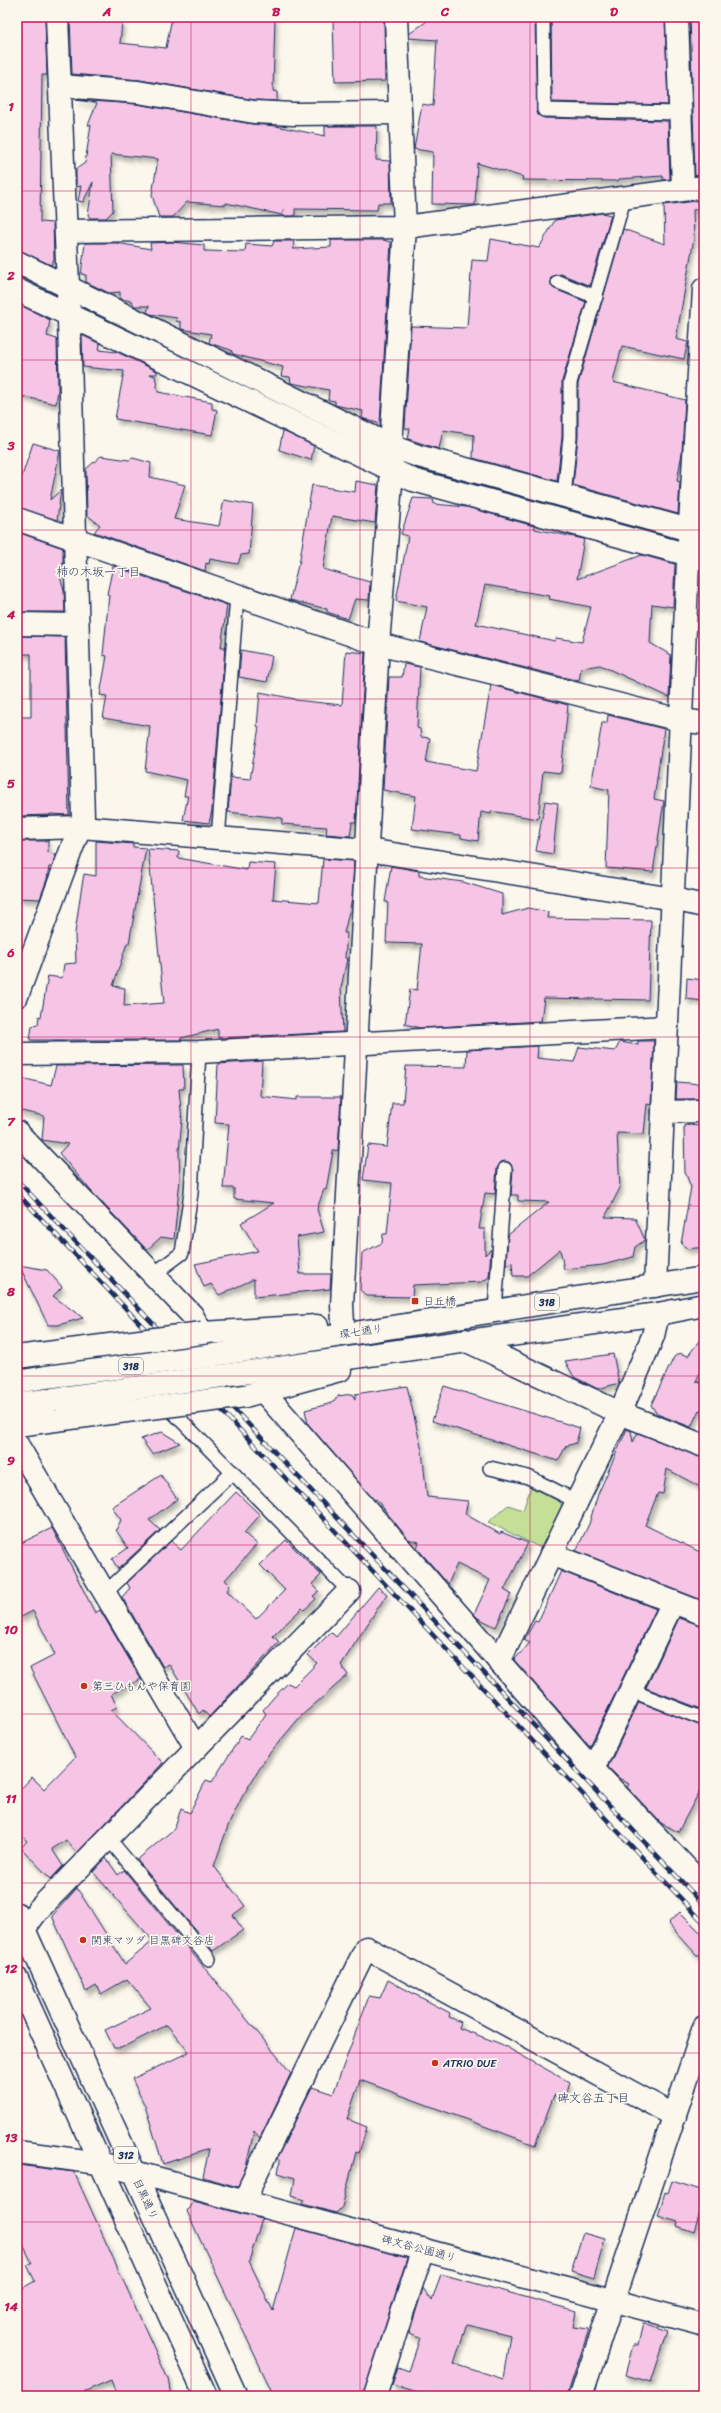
<svg xmlns="http://www.w3.org/2000/svg" width="721" height="2413" viewBox="0 0 721 2413" font-family="Sriracha,'Klee One',sans-serif">
  <defs>
    <filter id="shadow"><feDropShadow dx="2.5" dy="4.5" stdDeviation="2" flood-color="#0004"/></filter>
  </defs>
  <rect width="100%" height="100%" fill="#fbf7ec"/>
  <filter id="ink" filterUnits="userSpaceOnUse"><feTurbulence type="fractalNoise" baseFrequency=".025" numOctaves="2"/><feDisplacementMap in="SourceGraphic" scale="8" xChannelSelector="R" yChannelSelector="G"/><feConvolveMatrix kernelMatrix="1 2 1 2 8 2 1 2 1" color-interpolation-filters="sRGB"/></filter>
  <g filter="url(#ink)">
    <g fill="#c4e097" stroke="#70887a">
      <polygon points="415,464 667,530 667,539 414,472"/>
      <polygon points="531,1487 560,1502 564,1511 547,1551 488,1522 508,1505 523,1510"/>
    </g>
    <g fill="#f6c4e4" stroke="#1b2f5e" fill-rule="evenodd" filter="url(#shadow)">
      <polygon points="20,17 45,17 47,75 42,75 40,222 53,223 54,259 51,265 17,250 17,87 21,87"/>
      <polygon points="70,17 88,17 122,22 120,43 166,48 172,17 275,17 273,91 277,92 277,101 255,100 140,80 72,74"/>
      <polygon points="428,17 509,20 509,17 535,17 537,114 544,118 668,121 670,179 663,180 663,176 619,179 618,181 522,180 523,177 477,163 475,205 432,204 433,152 414,149 422,104 433,106 437,40 409,38 409,34 427,21"/>
      <polygon points="551,17 665,17 668,105 552,102"/>
      <polygon points="690,17 704,17 704,175 695,176"/>
      <polygon points="384,18 385,81 335,82 333,20"/>
      <polygon points="76,100 136,104 252,124 276,126 325,136 325,126 377,126 376,160 390,161 391,203 378,203 377,210 295,209 295,216 282,216 284,209 282,215 226,203 226,205 187,202 173,217 159,217 152,195 158,159 111,154 113,211 106,218 90,218 88,215 93,182 83,202 78,201 81,186 76,187 76,169 85,163 91,125 88,125 97,103"/>
      <polygon points="704,200 704,209 693,210 694,238 676,339 688,342 684,359 622,346 613,382 685,400 682,453 677,481 680,482 678,514 573,485 578,437 578,384 623,229 665,244 664,205"/>
      <polygon points="602,213 611,215 590,286 561,274 553,276 550,279 552,287 555,289 586,302 562,381 562,437 557,481 473,458 474,435 443,430 439,449 408,439 410,429 405,428 411,326 467,328 472,260 488,261 491,239 539,248 555,220"/>
      <polygon points="331,240 383,240 391,242 380,424 362,418 363,411 335,405 335,401 328,400 329,390 291,383 290,377 281,376 283,367 233,354 231,350 209,343 211,334 181,329 181,322 176,321 177,318 150,314 147,312 149,306 134,306 132,301 120,299 120,292 109,293 86,282 86,275 81,274 85,243 117,243 151,249 150,243 171,242 204,245 204,251 245,252 246,244 272,246 274,241 294,241 293,249 331,247"/>
      <polygon points="22,306 50,320 47,336 57,339 58,390 56,404 17,395 17,334"/>
      <polygon points="82,335 100,344 99,350 117,352 157,371 157,374 149,374 155,376 158,392 212,402 212,409 217,410 212,435 115,419 124,371 83,367"/>
      <polygon points="283,431 314,446 311,460 279,450"/>
      <polygon points="33,443 60,451 50,500 61,490 57,520 17,507 17,491"/>
      <polygon points="101,456 129,460 133,458 151,463 150,477 185,485 174,519 219,526 224,500 253,505 249,554 241,555 238,564 210,559 209,564 206,563 205,571 94,532 100,525 87,515 86,469"/>
      <polygon points="356,481 378,485 375,523 332,516 323,569 370,582 369,600 355,599 348,619 327,612 327,609 290,600 298,565 299,565 312,485 355,492"/>
      <path d="M413 498 433 499 434 504 467 507 534 526 535 529 584 539 577 579 642 555 675 564 673 607 652 604 650 643 671 655 669 697 600 665 581 668 579 681 420 642 427 607 396 601 408 536 401 534ZM485 585 550 596 549 599 591 607 582 642 556 638 555 641 476 624Z"/>
      <polygon points="17,532 63,548 63,568 59,573 64,591 65,612 17,612"/>
      <polygon points="113,566 227,605 221,647 225,647 212,810 209,823 183,820 188,796 184,796 187,780 145,771 150,726 103,718 107,696 100,695 107,656 103,655 109,595 107,594"/>
      <polygon points="17,636 65,637 69,815 50,814 50,815 17,816 17,717 31,717 31,654 17,654"/>
      <polygon points="241,650 272,656 267,682 239,677"/>
      <polygon points="346,651 365,653 356,822 352,822 350,836 326,834 327,827 282,824 282,818 228,812 231,777 250,779 259,727 257,726 260,692 295,699 295,700 342,705"/>
      <polygon points="404,664 420,667 417,728 420,729 421,737 430,738 426,762 476,771 491,685 568,705 561,773 543,771 538,819 491,811 491,814 481,812 478,841 461,838 461,835 412,829 416,796 383,790 389,677 402,677"/>
      <polygon points="608,715 664,729 654,799 664,801 653,872 606,868 609,790 591,786 602,723 607,723"/>
      <polygon points="545,801 558,803 553,854 536,851"/>
      <polygon points="17,841 48,841 48,852 56,855 52,867 49,867 47,879 40,899 17,898"/>
      <polygon points="96,841 133,844 133,847 146,848 129,943 127,943 113,986 125,988 124,1006 164,1003 148,849 179,851 178,858 247,870 248,862 276,864 273,899 319,903 323,859 354,861 352,899 344,933 347,933 345,958 347,959 341,988 343,1032 218,1038 218,1029 181,1038 181,1040 30,1040 32,1026 38,1024 39,1016 41,1017 48,976 62,978 64,964 76,963 75,933 81,891 84,874 96,876"/>
      <polygon points="391,866 419,871 419,876 463,882 502,894 502,915 528,908 548,912 547,918 651,920 648,1000 544,998 541,1021 420,1028 405,1024 410,989 417,990 422,944 386,943 388,902 385,902"/>
      <polygon points="687,978 704,980 704,1001 686,999"/>
      <polygon points="638,1041 654,1041 651,1105 647,1104 644,1134 617,1133 620,1188 605,1217 635,1218 645,1240 635,1247 633,1257 603,1265 564,1269 560,1249 527,1276 513,1276 512,1262 506,1265 508,1235 549,1202 518,1201 518,1195 511,1195 513,1169 510,1163 505,1161 501,1162 497,1168 495,1194 485,1193 479,1229 485,1229 485,1255 491,1249 489,1277 482,1282 413,1285 412,1297 367,1296 360,1290 362,1253 382,1243 383,1234 387,1234 392,1183 363,1180 368,1145 387,1147 392,1103 403,1103 406,1066 466,1067 467,1050 538,1046 537,1058 574,1062 579,1047 615,1051 620,1042 638,1045"/>
      <polygon points="262,1061 260,1096 297,1100 297,1097 341,1097 338,1150 333,1151 326,1190 324,1189 317,1209 324,1232 297,1237 300,1274 331,1274 330,1289 254,1297 254,1279 219,1295 211,1284 204,1287 195,1264 258,1251 241,1223 274,1203 234,1199 234,1188 223,1188 229,1124 215,1123 218,1064"/>
      <polygon points="183,1065 184,1089 179,1089 182,1120 179,1151 180,1179 174,1239 161,1237 147,1250 91,1191 59,1153 68,1144 42,1140 44,1116 17,1110 17,1077 51,1085 56,1066"/>
      <polygon points="677,1082 701,1084 699,1099 676,1099"/>
      <polygon points="684,1125 704,1126 704,1247 688,1249 681,1244 691,1187 685,1172"/>
      <polygon points="19,1265 47,1270 62,1287 53,1296 83,1318 58,1325 48,1325"/>
      <polygon points="704,1334 704,1365 696,1381 704,1385 704,1412 699,1410 691,1427 657,1414 651,1405 674,1357 679,1353 688,1356"/>
      <polygon points="613,1354 619,1383 598,1389 574,1377 565,1361"/>
      <polygon points="407,1386 422,1451 427,1497 468,1501 465,1514 500,1534 501,1532 528,1543 504,1590 511,1594 496,1627 478,1618 474,1614 490,1580 457,1564 448,1584 417,1548 419,1542 408,1539 376,1499 374,1500 308,1424 305,1410 332,1403 338,1396 352,1394 355,1399 355,1394"/>
      <polygon points="444,1386 580,1428 576,1443 566,1446 558,1461 432,1421"/>
      <polygon points="627,1429 631,1431 633,1442 638,1433 704,1458 704,1489 667,1469 663,1494 658,1493 645,1525 704,1554 704,1601 576,1551 589,1524 598,1494"/>
      <polygon points="162,1432 180,1443 152,1454 141,1439"/>
      <polygon points="161,1475 177,1499 149,1520 160,1530 118,1569 112,1559 128,1548 116,1530 121,1520 112,1507"/>
      <polygon points="236,1492 260,1515 244,1533 257,1544 225,1580 230,1585 227,1591 256,1619 285,1590 260,1565 286,1540 321,1575 312,1584 319,1591 313,1596 316,1599 304,1610 302,1608 273,1636 279,1642 209,1717 203,1710 199,1714 169,1664 163,1667 122,1597 130,1588 127,1583 171,1541 181,1550"/>
      <polygon points="52,1528 95,1613 100,1610 141,1679 111,1694 117,1707 111,1710 163,1763 77,1853 66,1840 52,1849 63,1866 51,1879 21,1848 27,1841 17,1831 17,1793 32,1777 44,1789 75,1757 30,1668 55,1655 33,1611 17,1619 17,1545"/>
      <polygon points="561,1571 656,1609 590,1746 514,1660 530,1643 524,1640 535,1621 538,1622"/>
      <polygon points="378,1587 387,1594 341,1665 348,1675 301,1716 268,1755 242,1797 228,1826 214,1866 245,1906 233,1915 243,1930 213,1951 137,1860 174,1829 181,1809 190,1813 206,1780 212,1782 241,1736 248,1739 266,1714 263,1710 274,1697 288,1683 294,1686 317,1663 308,1655 331,1632 336,1637"/>
      <polygon points="679,1618 704,1626 704,1710 646,1688"/>
      <polygon points="639,1702 704,1727 704,1783 678,1832 661,1823 627,1787 629,1784 619,1778 608,1767"/>
      <polygon points="106,1858 118,1875 124,1870 291,2073 260,2138 254,2131 246,2167 238,2187 203,2177 209,2149 163,2164 145,2106 132,2079 189,2052 167,2025 121,2048 114,2048 105,2030 151,2008 127,1979 101,1994 96,1985 86,1991 52,1916 77,1888 125,1964 153,1941 93,1872"/>
      <polygon points="680,1912 704,1936 704,1963 668,1923"/>
      <polygon points="388,1980 450,2013 449,2017 461,2022 459,2028 501,2044 569,2082 565,2097 554,2095 535,2145 360,2080 347,2119 367,2127 359,2153 356,2152 342,2207 336,2213 302,2204 304,2200 292,2196 295,2178 278,2173 280,2162 277,2158 312,2087 333,2094 369,1996 380,1998"/>
      <polygon points="17,2165 74,2172 168,2379 171,2396 117,2396 111,2380 74,2396 17,2396 17,2291 35,2281 27,2265 32,2263 17,2232"/>
      <polygon points="672,2181 704,2191 704,2199 694,2232 677,2226 678,2222 658,2216 665,2192 668,2193"/>
      <polygon points="193,2201 262,2219 249,2261 273,2311 296,2228 407,2258 363,2396 274,2396 196,2231 187,2211"/>
      <polygon points="583,2233 605,2239 594,2278 571,2271"/>
      <path d="M441 2274 576 2311 573 2327 589 2329 567 2396H427L392 2385 398 2367 409 2371 420 2338 409 2334 423 2288 432 2301ZM467 2324 510 2335 503 2379 454 2363Z"/>
      <polygon points="643,2323 668,2331 651,2382 625,2375 633,2345 638,2345"/>
    </g>
    <g fill="none" stroke-linecap="round" stroke-linejoin="round">
      <defs>
        <g id="service">
          <polyline points="543,17 544,110 679,113"/>
          <polyline points="558,282 596,297"/>
          <polyline points="564,496 570,437 570,383 625,196"/>
          <polyline points="218,839 237,596"/>
          <polyline points="154,1274 182,1253 191,1193 199,1052"/>
          <polyline points="495,1310 505,1169"/>
          <polyline points="167,1406 349,1591"/>
          <polyline points="490,1468 528,1477 576,1501"/>
          <polyline points="105,1593 233,1472"/>
          <polyline points="632,1691 704,1719"/>
          <polyline points="109,1839 209,1959"/>
        </g>
        <g id="minor">
          <polyline points="677,17 683,188"/>
          <polyline points="60,86 138,92 254,112 293,114 400,113"/>
          <polyline points="66,231 405,227 704,187"/>
          <polyline points="17,262 391,446 418,456 704,534"/>
          <polyline points="17,290 413,480 704,559"/>
          <polyline points="17,519 378,644 680,720 704,723"/>
          <polyline points="17,624 77,625"/>
          <polyline points="17,829 81,827 368,850 673,899 704,906"/>
          <polyline points="17,996 83,818 68,286 57,17"/>
          <polyline points="17,1054 199,1052 667,1027"/>
          <polyline points="663,1112 704,1111"/>
          <polyline points="17,1132 192,1315 202,1333"/>
          <polyline points="655,1286 689,541 704,289"/>
          <polyline points="343,1324 342,1305 378,644 392,471 391,446 405,227 396,17"/>
          <polyline points="465,1340 620,1413 704,1446"/>
          <polyline points="264,1392 593,1769 704,1887"/>
          <polyline points="17,1444 196,1748"/>
          <polyline points="551,1554 704,1614"/>
          <polyline points="499,1662 620,1413 653,1336 658,1314"/>
          <polyline points="593,1769 673,1602"/>
          <polyline points="24,1929 38,1910 349,1591"/>
          <polyline points="17,2152 99,2163 134,2172"/>
          <polyline points="246,2202 252,2182 366,1948 675,2116"/>
          <polyline points="375,2396 423,2249"/>
          <polyline points="581,2396 704,2027"/>
        </g>
        <polyline id="tertiary" points="134,2172 704,2325"/>
        <g id="primary">
          <polyline points="202,1333 317,1326"/>
          <polyline points="215,1355 704,1278"/>
          <polyline points="17,1357 40,1354"/>
          <polyline points="222,1376 658,1314 704,1305"/>
          <polyline points="17,1382 46,1377"/>
          <polyline points="245,1396 340,1370"/>
          <polyline points="17,1404 54,1399"/>
          <polyline points="17,1425 63,1419"/>
          <polyline points="17,1914 236,2396"/>
          <polyline points="17,1979 206,2396"/>
        </g>
      </defs>
      <use href="#service" stroke="#1b2f5e" stroke-width="16"/>
      <use href="#minor" stroke="#1b2f5e" stroke-width="25"/>
      <use href="#tertiary" stroke="#1b2f5e" stroke-width="25"/>
      <use href="#primary" stroke="#1b2f5e" stroke-width="25"/>
      <use href="#service" stroke="#fbf7ec" stroke-width="13"/>
      <use href="#minor" stroke="#fbf7ec" stroke-width="22"/>
      <use href="#tertiary" stroke="#fbf7ec" stroke-width="22"/>
      <use href="#primary" stroke="#fbf7ec" stroke-width="22"/>
      <defs>
        <g id="rail">
          <polyline points="17,1180 704,1905"/>
          <polyline points="17,1193 704,1923"/>
        </g>
      </defs>
      <use href="#rail" stroke="#1b2f5e" stroke-width="4.5"/>
      <use href="#rail" stroke="#fbf7ec" stroke-width="3" stroke-dasharray="9" stroke-linecap="butt"/>
      <defs>
        <g id="primary-bridge">
          <polyline points="40,1354 202,1333"/>
          <polyline points="46,1377 215,1355"/>
          <polyline points="54,1399 222,1376"/>
          <polyline points="63,1419 245,1396"/>
        </g>
      </defs>
      <use href="#primary-bridge" stroke="#1b2f5e" stroke-width="25" stroke-linecap="butt"/>
      <use href="#primary-bridge" stroke="#fbf7ec" stroke-width="22"/>
    </g>
  </g>
  <path fill="none" stroke="#c2185b" stroke-width="1" stroke-opacity="0.55" d="M191 17V2396M360 17V2396M530 17V2396M17 191H704M17 360H704M17 530H704M17 699H704M17 868H704M17 1037H704M17 1206H704M17 1376H704M17 1545H704M17 1714H704M17 1883H704M17 2053H704M17 2222H704"/>
  <g fill="#c8321e" stroke="#fbf7ec" stroke-width="1.5">
    <rect x="411" y="1297" width="8" height="8" rx="2"/>
    <circle cx="84" cy="1686" r="4"/>
    <circle cx="83" cy="1940" r="4"/>
    <circle cx="435" cy="2063" r="4"/>
  </g>
  <g text-anchor="middle" stroke-width="3.5" stroke-linejoin="round" paint-order="stroke">
    <g fill="#fbf7ec" stroke="#5e6b89" stroke-width="1">
      <rect x="535" y="1294" width="24" height="16" rx="3"/>
      <rect x="119" y="1358" width="24" height="16" rx="3"/>
      <rect x="114" y="2147" width="24" height="16" rx="3"/>
    </g>
    <g font-size="10" font-weight="bold" fill="#1b2f5e">
      <text x="547" y="1306">318</text>
      <text x="131" y="1370">318</text>
      <text x="126" y="2159">312</text>
    </g>
    <g font-size="11" fill="#1b2f5e" stroke="#fbf7ec" text-anchor="start">
      <text x="423" y="1305">日丘橋</text>
      <text x="92" y="1690">第三ひもんや保育園</text>
      <text x="91" y="1944">関東マツダ 目黒碑文谷店</text>
      <text x="443" y="2067">ATRIO DUE</text>
    </g>
    <g font-size="11" fill="#1b2f5e" stroke="#fbf7ec">
      <text transform="translate(361 1331) rotate(-9)" y="4">環七通り</text>
      <text transform="translate(146 2199) rotate(65)" y="4">目黒通り</text>
      <text transform="translate(419 2248) rotate(15)" y="4">碑文谷公園通り</text>
    </g>
    <g font-size="12" fill="#1b2f5e" stroke="#fbf7ec">
      <text x="98" y="576">柿の木坂一丁目</text>
      <text x="593" y="2102">碑文谷五丁目</text>
    </g>
  </g>
  <rect width="721" height="2413" fill="none" stroke="#fbf7ec" stroke-width="44"/>
  <rect x="22" y="22" width="677" height="2369" fill="none" stroke="#c2185b" stroke-width="1.5"/>
  <g font-size="13" text-anchor="middle" font-weight="bold" fill="#c2185b">
    <text x="107" y="16">A</text>
    <text x="276" y="16">B</text>
    <text x="445" y="16">C</text>
    <text x="614" y="16">D</text>
    <text x="11" y="111">1</text>
    <text x="11" y="280">2</text>
    <text x="11" y="450">3</text>
    <text x="11" y="619">4</text>
    <text x="11" y="788">5</text>
    <text x="11" y="957">6</text>
    <text x="11" y="1126">7</text>
    <text x="11" y="1296">8</text>
    <text x="11" y="1465">9</text>
    <text x="11" y="1634">10</text>
    <text x="11" y="1803">11</text>
    <text x="11" y="1973">12</text>
    <text x="11" y="2142">13</text>
    <text x="11" y="2311">14</text>
  </g>
</svg>
